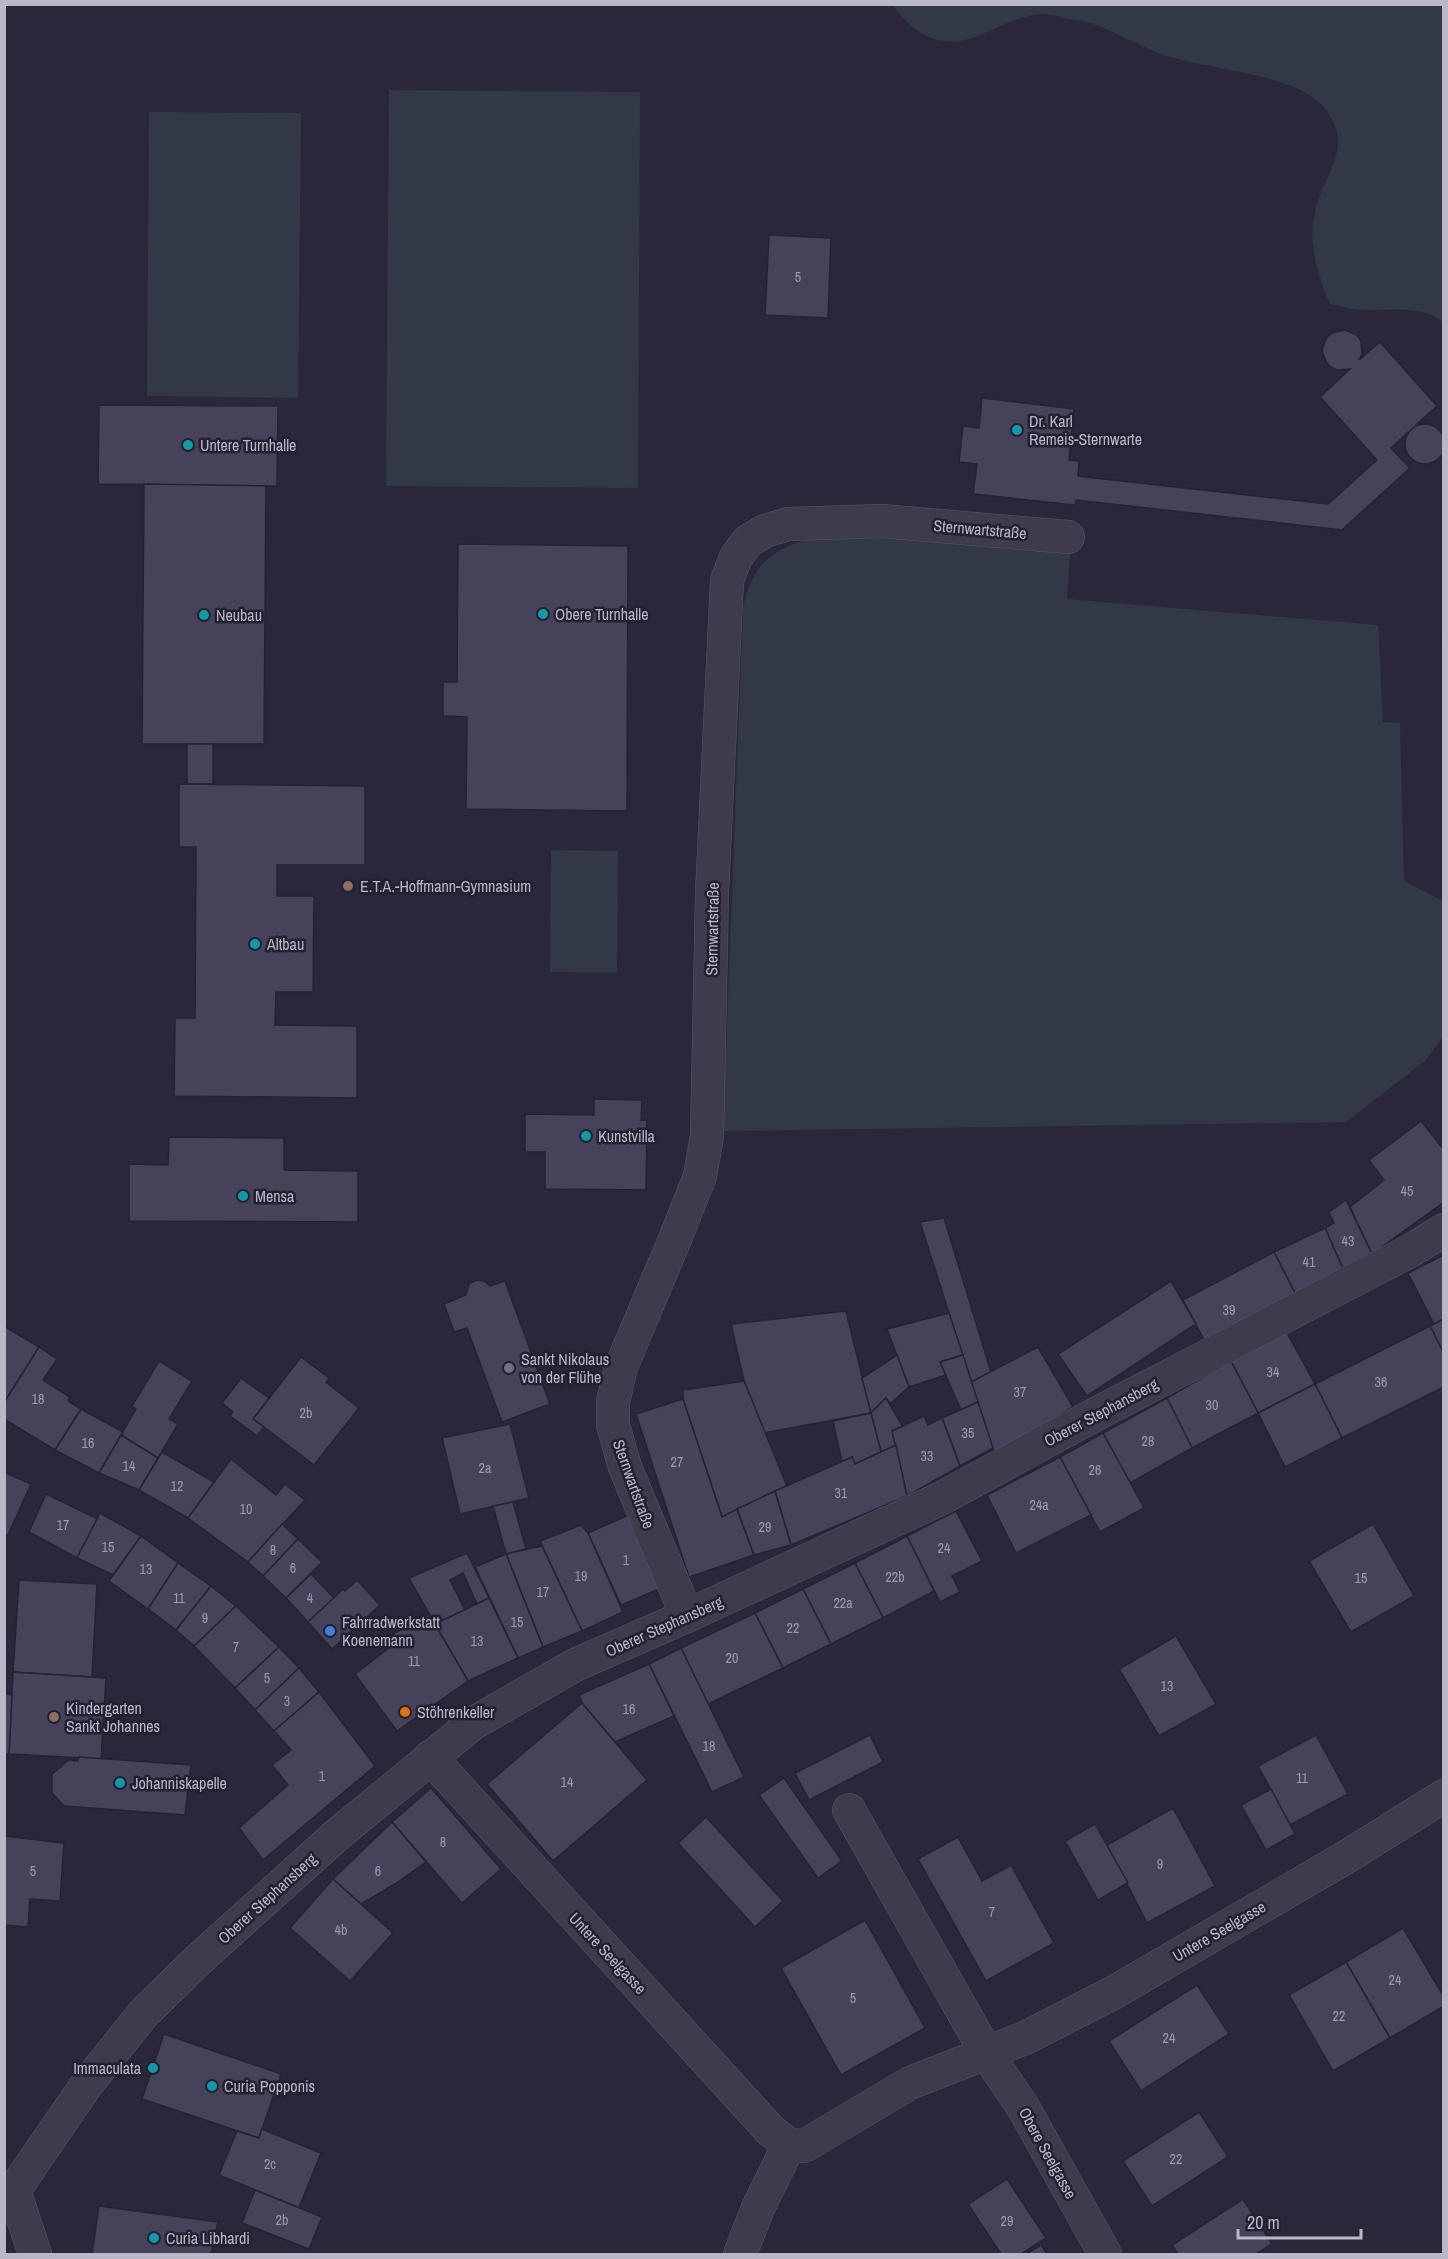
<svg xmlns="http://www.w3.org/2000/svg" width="1448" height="2259" viewBox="0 0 1448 2259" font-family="'Archivo Narrow',sans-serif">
  <rect width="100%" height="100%" fill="#2a273b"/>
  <g fill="#303945">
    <path d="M893 5H1443V322C1418 302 1382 313 1353 309 1345 308 1337 305 1330 304 1320 279 1310 252 1313 225 1314 216 1316 206 1319 198 1331 166 1351 143 1326 110 1299 72 1203 70 1161 54 1137 45 1115 31 1090 23 1082 20 1073 20 1064 18 1057 16 1049 14 1042 14 1006 15 974 49 938 40 918 35 904 21 893 5Z"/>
    <polygon points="389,90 640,92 638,488 386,486"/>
    <polygon points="149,112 301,113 298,398 147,396"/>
    <path d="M816 537H913L1070 552 1067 599 1378 625 1383 722 1400 723 1404 881 1443 901V1036L1426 1060 1346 1122 723 1131 743 608C753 562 772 549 816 537Z"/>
    <polygon points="551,850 618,851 617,973 550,972"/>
  </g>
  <g fill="#454259" stroke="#252233" stroke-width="1.5">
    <polygon points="769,235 831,238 828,318 765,315"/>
    <circle cx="1342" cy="350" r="20"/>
    <polygon points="1345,330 1357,335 1361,341 1362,354 1359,360 1380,342 1437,406 1417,424 1430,424 1442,431 1444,453 1436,461 1430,464 1417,463 1406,453 1404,447 1407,433 1391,448 1410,468 1342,530 1076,500 1075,505 973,494 977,464 959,462 963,426 979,428 982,398 1074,409 1069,460 1079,461 1078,476 1328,504 1377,460 1320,397 1350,369 1337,370 1331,367 1326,362 1322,350 1327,337 1332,333"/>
    <polygon points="99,405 278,406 277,486 98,484"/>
    <circle cx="1425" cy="444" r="20"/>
    <polygon points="144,484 266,486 264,744 142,744"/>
    <polygon points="458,544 628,546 627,811 466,809 467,717 443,716 443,682 457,682"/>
    <polygon points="1441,634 1444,634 1444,664"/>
    <rect x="187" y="744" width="26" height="40"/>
    <polygon points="179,784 365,786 365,865 277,865 277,896 314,896 313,992 276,992 275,1025 357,1026 357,1098 174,1096 175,1018 195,1018 196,847 179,847"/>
    <polygon points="594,1099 642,1100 641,1120 647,1120 646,1190 545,1189 545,1152 525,1152 525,1114 594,1115"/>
    <polygon points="1421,1121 1444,1150 1444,1202 1372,1254 1350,1207 1384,1180 1369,1160"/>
    <polygon points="169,1137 284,1138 284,1170 358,1171 358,1222 129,1221 129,1164 168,1165"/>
    <polygon points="1346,1200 1372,1254 1344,1271 1325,1228 1334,1223 1329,1212"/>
    <polygon points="944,1218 991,1372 971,1382 920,1222"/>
    <polygon points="1325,1228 1344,1271 1296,1295 1274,1252"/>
    <polygon points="1274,1252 1296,1295 1209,1349 1183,1300"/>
    <polygon points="1444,1255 1444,1319 1434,1324 1408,1273"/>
    <polygon points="476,1280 484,1281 490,1286 505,1281 550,1404 502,1422 467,1328 454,1332 444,1304 466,1295 469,1284"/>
    <polygon points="1171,1281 1196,1324 1087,1396 1058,1354"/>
    <polygon points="846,1311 871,1413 764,1433 744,1381 731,1324"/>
    <polygon points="949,1313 963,1355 940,1362 946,1375 909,1387 887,1329"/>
    <polygon points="1444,1319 1444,1354 1430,1326"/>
    <polygon points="4,1326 39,1347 4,1403"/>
    <polygon points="1430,1326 1444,1354 1444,1387 1342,1438 1315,1384"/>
    <polygon points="1286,1331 1315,1384 1258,1413 1231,1361"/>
    <polygon points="39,1347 57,1359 43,1380 70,1397 68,1401 81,1409 55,1450 4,1419 4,1403"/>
    <polygon points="1038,1347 1073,1407 995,1455 971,1382"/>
    <polygon points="897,1355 909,1387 890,1404 886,1398 871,1413 862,1378"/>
    <polygon points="963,1355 978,1402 961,1410 940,1362"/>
    <polygon points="301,1357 329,1378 326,1382 359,1408 314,1465 253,1419"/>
    <polygon points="159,1361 192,1381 169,1419 178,1424 158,1458 121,1435 136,1409 132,1406"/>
    <polygon points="1231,1361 1258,1413 1192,1448 1167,1398"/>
    <polygon points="241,1378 269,1398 253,1419 264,1427 257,1436 230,1416 233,1412 222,1403"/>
    <polygon points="744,1381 787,1486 722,1517 683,1399 683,1390"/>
    <polygon points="1315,1384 1342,1438 1285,1467 1258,1413"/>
    <polygon points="886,1398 903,1427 892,1431 896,1445 881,1452 871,1413"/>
    <polygon points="1167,1398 1192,1448 1130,1483 1103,1433"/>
    <polygon points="683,1399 722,1517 737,1509 754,1555 689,1577 636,1414"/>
    <polygon points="978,1402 993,1448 960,1466 942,1418"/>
    <polygon points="81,1409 123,1432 99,1473 55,1450"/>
    <polygon points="871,1413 881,1452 855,1464 852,1457 842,1462 833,1421"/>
    <polygon points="924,1416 928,1425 942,1418 960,1466 907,1496 892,1431"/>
    <polygon points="510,1424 529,1498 460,1514 442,1438"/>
    <polygon points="1103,1433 1144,1508 1100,1532 1060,1457"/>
    <polygon points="121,1435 158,1458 139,1490 99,1473"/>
    <polygon points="896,1445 907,1496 791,1545 775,1491 852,1457 855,1464"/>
    <polygon points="162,1452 214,1482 188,1518 139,1490"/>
    <polygon points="1060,1457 1091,1515 1016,1553 987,1495"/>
    <polygon points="231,1459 276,1495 285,1484 305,1500 248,1562 188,1518"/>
    <polygon points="4,1472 31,1484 8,1535 4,1534"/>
    <polygon points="775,1491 791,1545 754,1555 737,1509"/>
    <polygon points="46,1494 98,1519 77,1558 29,1532"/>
    <polygon points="513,1502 526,1549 506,1554 493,1506"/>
    <polygon points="956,1511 982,1561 952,1576 960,1592 940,1602 907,1536"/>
    <polygon points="100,1513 141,1536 113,1575 77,1558"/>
    <polygon points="631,1514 664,1587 621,1605 588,1533"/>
    <polygon points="282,1524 298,1539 263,1576 248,1562"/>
    <polygon points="1373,1524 1414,1596 1351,1632 1309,1561"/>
    <polygon points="581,1525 588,1533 623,1612 582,1631 540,1541"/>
    <polygon points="141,1536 178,1563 148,1609 109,1581"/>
    <polygon points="907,1536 934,1591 883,1618 855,1563"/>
    <polygon points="298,1539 322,1562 286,1598 263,1576"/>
    <polygon points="542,1546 582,1631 543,1647 506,1554"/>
    <polygon points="467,1553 489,1598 477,1604 463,1573 450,1580 465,1610 435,1624 409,1578"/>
    <polygon points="506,1554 543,1647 518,1658 475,1567"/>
    <polygon points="178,1563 211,1586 176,1630 148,1609"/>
    <polygon points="855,1563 883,1618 831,1644 803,1589"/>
    <polygon points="311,1574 334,1598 308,1622 286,1598"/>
    <polygon points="19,1580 97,1584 92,1677 13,1672"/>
    <polygon points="357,1580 380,1605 332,1649 308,1622 343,1589 345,1591"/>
    <polygon points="211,1586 236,1606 194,1646 176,1630"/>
    <polygon points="803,1589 831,1644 783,1668 755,1613"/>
    <polygon points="489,1598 518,1658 468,1681 435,1624"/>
    <polygon points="236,1606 279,1647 235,1688 194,1646"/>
    <polygon points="755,1613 783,1668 708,1704 681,1648"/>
    <polygon points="429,1614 468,1681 397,1731 355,1674 390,1647 384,1639"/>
    <polygon points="1176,1636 1216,1704 1159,1736 1119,1669"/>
    <polygon points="279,1647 299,1668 255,1710 235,1688"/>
    <polygon points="681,1648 744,1777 712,1792 649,1664"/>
    <polygon points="649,1664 674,1716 615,1742 582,1703 579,1695"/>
    <polygon points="299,1668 319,1692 274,1731 255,1710"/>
    <polygon points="13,1672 106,1678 101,1759 9,1754"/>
    <polygon points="319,1692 375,1766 263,1860 239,1828 288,1785 272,1765 291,1750 274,1731"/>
    <polygon points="4,1694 12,1695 9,1754 4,1753"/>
    <polygon points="582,1703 647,1780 553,1861 487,1784"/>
    <polygon points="870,1735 883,1762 809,1800 795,1773"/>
    <polygon points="1316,1735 1348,1794 1290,1825 1258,1766"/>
    <polygon points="79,1757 191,1765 185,1815 64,1806 52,1793 52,1774 69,1760 78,1761"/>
    <polygon points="784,1778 842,1861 818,1878 759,1795"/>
    <polygon points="431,1788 501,1869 462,1903 392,1822"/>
    <polygon points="1271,1789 1295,1834 1266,1850 1241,1805"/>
    <polygon points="1173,1808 1215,1886 1147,1923 1107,1845"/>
    <polygon points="706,1817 783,1901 755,1927 678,1843"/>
    <polygon points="392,1822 426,1862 395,1884 361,1904 333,1879"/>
    <polygon points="1095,1824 1128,1883 1098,1900 1065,1841"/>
    <polygon points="4,1836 64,1843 60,1901 30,1899 28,1927 4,1925"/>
    <polygon points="958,1837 982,1881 1011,1865 1054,1943 986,1981 918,1859"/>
    <polygon points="333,1879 393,1933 350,1981 290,1928"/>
    <polygon points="865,1920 925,2028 841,2075 781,1968"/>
    <polygon points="1403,1928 1444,1997 1444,2006 1390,2038 1346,1962"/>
    <polygon points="1346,1962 1390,2038 1333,2071 1289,1995"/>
    <polygon points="1197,1985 1229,2034 1141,2091 1109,2041"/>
    <polygon points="164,2034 281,2074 259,2138 142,2099"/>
    <polygon points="1199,2112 1228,2157 1152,2206 1123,2161"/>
    <polygon points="262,2129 321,2153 299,2208 219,2175 237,2131 259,2138"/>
    <polygon points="1007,2179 1046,2238 1021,2254 1001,2254 968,2204"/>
    <polygon points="255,2190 322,2217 309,2249 242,2223"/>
    <polygon points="1243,2199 1272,2244 1256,2254 1178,2254 1172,2245"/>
    <polygon points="99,2206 218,2222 211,2254 92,2254"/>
    <polygon points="1041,2245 1047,2254 1026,2254"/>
  </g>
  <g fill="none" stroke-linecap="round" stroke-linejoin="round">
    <defs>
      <g id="minor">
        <polyline points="687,1616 625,1467 613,1425 613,1402 621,1367 675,1239 700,1176 707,1136 712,893 727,580 736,557 748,541 765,531 788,524 882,521 1068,537"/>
        <polyline points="430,1757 771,2131 789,2145 804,2146 910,2083 1025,2038 1113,1993 1348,1856 1444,1796"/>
        <polyline points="849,1810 987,2054 1023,2107 1105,2254"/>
        <polyline points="14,2191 35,2254"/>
        <polyline points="4,2205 87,2084 143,2014 197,1961 338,1834 472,1724 575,1665 687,1616 942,1498 1096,1414 1410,1251 1444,1230"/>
        <polyline points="740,2254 758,2208 789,2145"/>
      </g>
    </defs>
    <use href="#minor" stroke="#595667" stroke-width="34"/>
    <use href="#minor" stroke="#3e3b4c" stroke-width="33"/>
  </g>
  <g fill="#0f9aa8" stroke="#232031" stroke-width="2">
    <circle cx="1017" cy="430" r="6"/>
    <circle cx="188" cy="445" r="6"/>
    <circle cx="543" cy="614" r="6"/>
    <circle cx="204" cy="615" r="6"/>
    <circle cx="255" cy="944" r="6"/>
    <circle cx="586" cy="1136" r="6"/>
    <circle cx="243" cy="1196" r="6"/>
    <circle cx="120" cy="1783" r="6"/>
    <circle cx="153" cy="2068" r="6"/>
    <circle cx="212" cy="2086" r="6"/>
    <circle cx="154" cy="2238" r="6"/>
  </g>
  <g fill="#8d6e63" stroke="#232031" stroke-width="2">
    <circle cx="348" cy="886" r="6"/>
    <circle cx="54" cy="1717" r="6"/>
  </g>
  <circle fill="#6b7280" stroke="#232031" stroke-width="2" cx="509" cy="1368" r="6"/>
  <circle fill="#3f7fe0" stroke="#232031" stroke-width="2" cx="330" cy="1631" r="6"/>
  <circle fill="#e8710a" stroke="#232031" stroke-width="2" cx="405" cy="1712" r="6"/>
  <g text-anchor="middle" stroke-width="5" stroke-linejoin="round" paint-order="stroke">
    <g font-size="14" fill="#9d9aac">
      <text x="798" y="282">5</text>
      <text x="1407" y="1196">45</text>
      <text x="1348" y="1246">43</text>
      <text x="1309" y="1267">41</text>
      <text x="1229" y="1315">39</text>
      <text x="1273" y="1377">34</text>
      <text x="1381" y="1387">36</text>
      <text x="1020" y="1397">37</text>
      <text x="38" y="1404">18</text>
      <text x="1212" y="1410">30</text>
      <text x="306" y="1418">2b</text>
      <text x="968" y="1438">35</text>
      <text x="1148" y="1446">28</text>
      <text x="88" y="1448">16</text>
      <text x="927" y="1461">33</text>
      <text x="677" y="1467">27</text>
      <text x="129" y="1471">14</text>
      <text x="485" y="1473">2a</text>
      <text x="1095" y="1475">26</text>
      <text x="177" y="1491">12</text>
      <text x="841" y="1498">31</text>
      <text x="1039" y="1510">24a</text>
      <text x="246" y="1514">10</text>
      <text x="63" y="1530">17</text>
      <text x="765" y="1532">29</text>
      <text x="108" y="1552">15</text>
      <text x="944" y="1553">24</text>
      <text x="273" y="1555">8</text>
      <text x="626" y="1565">1</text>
      <text x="293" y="1573">6</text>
      <text x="146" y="1574">13</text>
      <text x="581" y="1581">19</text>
      <text x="895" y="1582">22b</text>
      <text x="1361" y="1583">15</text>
      <text x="543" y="1597">17</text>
      <text x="179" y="1603">11</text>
      <text x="310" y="1603">4</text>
      <text x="843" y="1608">22a</text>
      <text x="205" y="1623">9</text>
      <text x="517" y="1627">15</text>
      <text x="793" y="1633">22</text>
      <text x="477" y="1646">13</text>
      <text x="236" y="1652">7</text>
      <text x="732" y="1663">20</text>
      <text x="414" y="1666">11</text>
      <text x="267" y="1683">5</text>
      <text x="1167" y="1691">13</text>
      <text x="287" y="1706">3</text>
      <text x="629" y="1714">16</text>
      <text x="709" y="1751">18</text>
      <text x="322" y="1781">1</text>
      <text x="1302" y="1783">11</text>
      <text x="567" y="1787">14</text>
      <text x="443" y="1847">8</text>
      <text x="1160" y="1869">9</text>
      <text x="33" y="1876">5</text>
      <text x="378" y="1876">6</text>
      <text x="992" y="1917">7</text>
      <text x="341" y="1935">4b</text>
      <text x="1395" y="1985">24</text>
      <text x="853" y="2003">5</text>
      <text x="1339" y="2021">22</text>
      <text x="1169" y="2043">24</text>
      <text x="1176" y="2164">22</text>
      <text x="270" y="2169">2c</text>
      <text x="282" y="2225">2b</text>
      <text x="1007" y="2226">29</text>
    </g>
    <g font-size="16" fill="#bab7c7" stroke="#232031" text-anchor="start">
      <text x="1029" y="427">Dr. Karl<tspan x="1029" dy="18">Remeis-Sternwarte</tspan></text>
      <text x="200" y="451">Untere Turnhalle</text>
      <text x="555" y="620">Obere Turnhalle</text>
      <text x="216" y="621">Neubau</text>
      <text x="360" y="892">E.T.A.-Hoffmann-Gymnasium</text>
      <text x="267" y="950">Altbau</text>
      <text x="598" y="1142">Kunstvilla</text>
      <text x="255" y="1202">Mensa</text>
      <text x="521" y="1365">Sankt Nikolaus<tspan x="521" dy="18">von der Flühe</tspan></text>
      <text x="342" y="1628">Fahrradwerkstatt<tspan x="342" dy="18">Koenemann</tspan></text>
      <text x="66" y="1714">Kindergarten<tspan x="66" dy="18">Sankt Johannes</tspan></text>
      <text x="417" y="1718">Stöhrenkeller</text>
      <text x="132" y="1789">Johanniskapelle</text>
      <text x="141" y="2074" text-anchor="end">Immaculata</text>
      <text x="224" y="2092">Curia Popponis</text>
      <text x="166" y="2244">Curia Libhardi</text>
    </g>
    <g font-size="16" fill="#bab7c7" stroke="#232031">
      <text transform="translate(980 529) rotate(5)" y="6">Sternwartstraße</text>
      <text transform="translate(712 929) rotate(-89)" y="6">Sternwartstraße</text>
      <text transform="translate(1101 1412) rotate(-28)" y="6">Oberer Stephansberg</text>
      <text transform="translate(634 1484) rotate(70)" y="6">Sternwartstraße</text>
      <text transform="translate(664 1626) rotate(-24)" y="6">Oberer Stephansberg</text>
      <text transform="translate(267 1898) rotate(-42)" y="6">Oberer Stephansberg</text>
      <text transform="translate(1219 1931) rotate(-30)" y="6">Untere Seelgasse</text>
      <text transform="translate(608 1953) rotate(47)" y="6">Untere Seelgasse</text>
      <text transform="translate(1048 2153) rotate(61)" y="6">Obere Seelgasse</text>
    </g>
  </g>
  <rect width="1448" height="2259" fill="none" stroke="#bab7c7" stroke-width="12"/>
  <path d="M1238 2229v9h123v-9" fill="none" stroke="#bab7c7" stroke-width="3"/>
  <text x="1247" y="2229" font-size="18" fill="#bab7c7" stroke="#232031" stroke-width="4.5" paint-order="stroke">20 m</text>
</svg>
